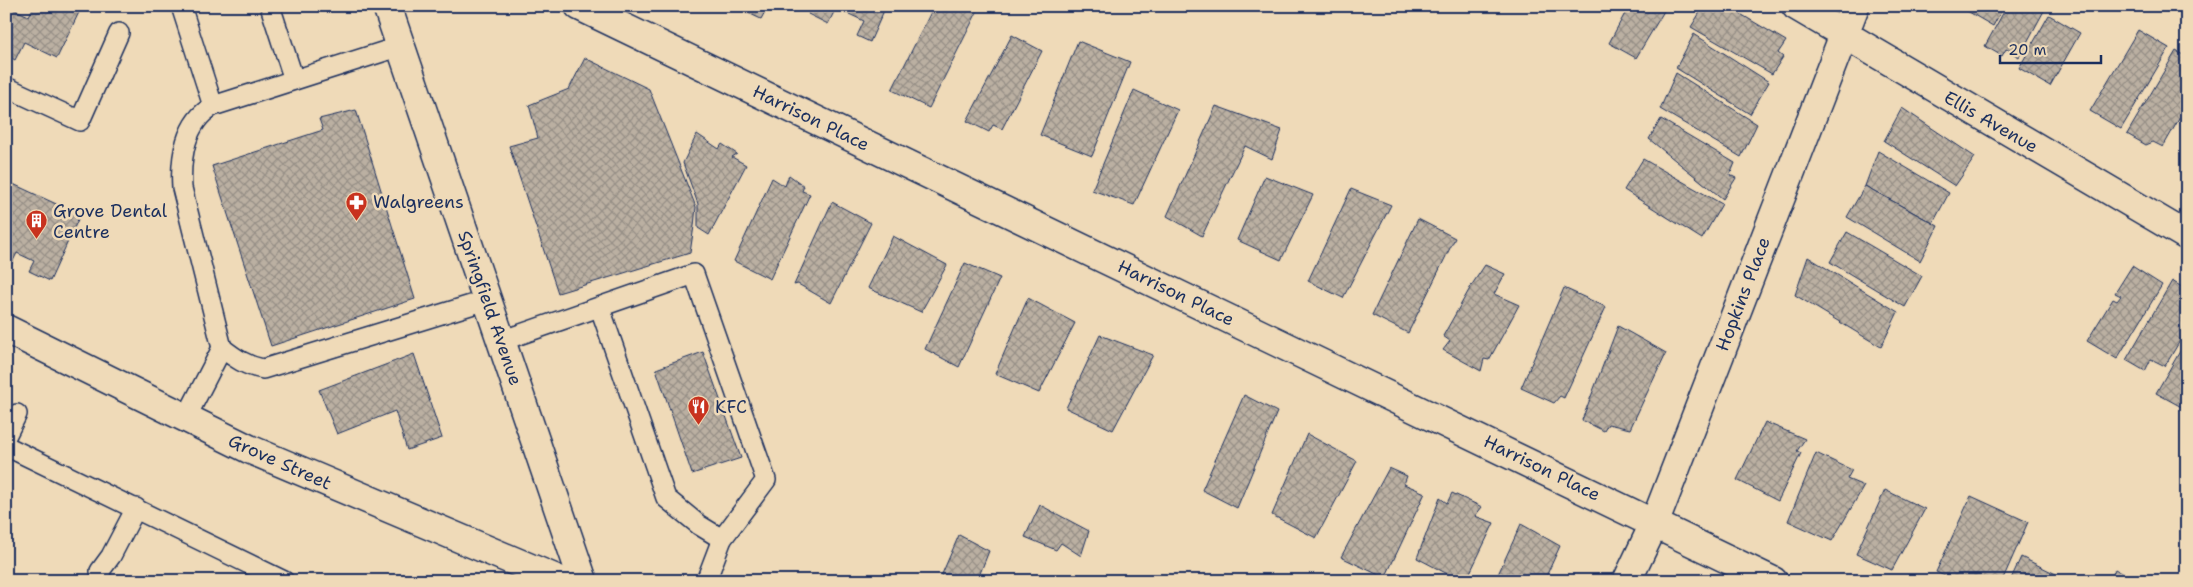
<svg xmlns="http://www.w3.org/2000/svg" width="2193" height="587" viewBox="0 0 2193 587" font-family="'Shantell Sans',sans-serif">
  <defs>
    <pattern id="building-cross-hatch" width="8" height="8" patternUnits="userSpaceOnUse" patternTransform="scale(1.25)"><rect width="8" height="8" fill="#bbb0a2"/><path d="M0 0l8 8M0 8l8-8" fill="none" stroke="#979087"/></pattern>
  </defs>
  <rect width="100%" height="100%" fill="#efdab8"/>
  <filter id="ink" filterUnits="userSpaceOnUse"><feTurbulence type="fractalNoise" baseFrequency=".02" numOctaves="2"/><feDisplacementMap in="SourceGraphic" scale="10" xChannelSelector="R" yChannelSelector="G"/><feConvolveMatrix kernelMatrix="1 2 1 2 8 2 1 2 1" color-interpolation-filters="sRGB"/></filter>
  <g filter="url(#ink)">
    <g fill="url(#building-cross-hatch)" stroke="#1b2f5e">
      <polygon points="6,6 29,16 34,6 82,6 57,58 24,42 15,60 6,55"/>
      <polygon points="733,6 768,6 761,19"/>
      <polygon points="812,6 886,6 870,42 857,36 864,21 836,8 828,24 808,14"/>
      <polygon points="934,6 980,6 929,108 892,90"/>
      <polygon points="1629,6 1667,6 1636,58 1609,43"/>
      <polygon points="1704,6 1727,6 1786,41 1778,53 1783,57 1772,74 1691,27"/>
      <polygon points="1962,6 2004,6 1993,26 1962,8"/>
      <polygon points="2007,6 2040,6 2045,9 2019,57 2006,49 2002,56 1985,46"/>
      <polygon points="2049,15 2080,33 2050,86 2019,68"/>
      <polygon points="2138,30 2169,48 2121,129 2090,111"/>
      <polygon points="1694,34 1769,82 1750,114 1676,68"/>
      <polygon points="1012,35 1042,51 1002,129 993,125 989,132 967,121"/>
      <polygon points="1078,41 1130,62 1092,156 1040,135"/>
      <polygon points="2176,51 2187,57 2187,105 2163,147 2153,142 2146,145 2127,134"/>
      <polygon points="585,58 649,89 696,207 694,226 690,253 558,293 509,146 538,138 529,105 569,89"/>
      <polygon points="1676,73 1757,124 1741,157 1660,109"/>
      <polygon points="1134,90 1178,110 1134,205 1092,190"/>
      <polygon points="1216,106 1282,130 1272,159 1245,146 1202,236 1167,216"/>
      <polygon points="1902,108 1975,157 1955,186 1884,141"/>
      <polygon points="356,110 415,299 271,346 212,166 323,130 319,119"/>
      <polygon points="1661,119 1735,163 1730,175 1736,178 1723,199 1649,139"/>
      <polygon points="697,134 719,149 722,144 737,154 732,157 746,165 709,235 698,228 698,204 683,163"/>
      <polygon points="1878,151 1949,193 1933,223 1865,186"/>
      <polygon points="1643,159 1722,204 1702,239 1624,190"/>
      <polygon points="789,175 804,186 802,191 810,194 770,279 734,261 772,178 785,186"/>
      <polygon points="1265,176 1313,195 1281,260 1237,240"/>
      <polygon points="11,183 80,215 50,281 29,271 34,261 17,253 6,275 6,228 10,219 6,217 6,193"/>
      <polygon points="1865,186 1938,226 1920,261 1847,217"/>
      <polygon points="1351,189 1391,205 1343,298 1308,281"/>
      <polygon points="832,202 871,223 831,303 798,284 794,285"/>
      <polygon points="1418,219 1455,238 1408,333 1372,315"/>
      <polygon points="1847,232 1922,276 1905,307 1830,262"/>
      <polygon points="893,236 947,265 921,312 868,288"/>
      <polygon points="1808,257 1898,312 1881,347 1795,295"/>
      <polygon points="965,263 1000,278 959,367 925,349"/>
      <polygon points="1485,265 1505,274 1494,294 1519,305 1489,360 1484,359 1481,371 1443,350 1450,341 1443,336 1473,283"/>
      <polygon points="2132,266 2162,285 2117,359 2087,341 2113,299 2117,301 2121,296 2115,293"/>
      <polygon points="2172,281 2187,290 2187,329 2165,366 2151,359 2145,371 2126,360"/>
      <polygon points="1564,288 1606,307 1564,398 1560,396 1554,403 1521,388"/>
      <polygon points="1028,298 1075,323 1039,393 995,374"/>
      <polygon points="1618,326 1666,353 1630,429 1608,424 1604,431 1582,420"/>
      <polygon points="1100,335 1153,355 1113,430 1066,408"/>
      <polygon points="2187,339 2187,410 2156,393"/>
      <polygon points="703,352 741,458 692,474 656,369"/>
      <polygon points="414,354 442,438 407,450 395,411 337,434 319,390"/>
      <polygon points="1244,395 1277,412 1237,508 1202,490"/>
      <polygon points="1765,422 1805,439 1797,451 1801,453 1778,501 1737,480"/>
      <polygon points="1307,434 1357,461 1316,538 1272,515"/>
      <polygon points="1816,453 1852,470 1847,479 1864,486 1832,541 1788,521"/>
      <polygon points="1389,468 1407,476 1404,484 1425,493 1385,578 1341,557"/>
      <polygon points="1885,490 1925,509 1892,570 1856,554"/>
      <polygon points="1452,493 1482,507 1475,516 1494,523 1466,581 1461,581 1417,558 1440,498 1447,503"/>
      <polygon points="1971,496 2028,522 2002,581 1955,581 1936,572"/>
      <polygon points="1040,505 1089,531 1081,556 1061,543 1056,550 1025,537"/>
      <polygon points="1521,524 1560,546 1544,581 1495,581"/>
      <polygon points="959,535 989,551 977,581 939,581"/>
      <polygon points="2021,557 2064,578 2063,581 2010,581"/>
      <polygon points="2115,569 2136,581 2110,581"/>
      <polygon points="982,574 999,581 979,581"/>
    </g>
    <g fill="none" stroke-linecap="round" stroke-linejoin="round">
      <defs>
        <g id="lane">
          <polyline points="181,6 213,106"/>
          <polyline points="270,6 294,80"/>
          <polyline points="6,87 80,121 119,33"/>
          <polyline points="600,308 666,498 699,525 722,539"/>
          <polyline points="501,341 694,274 766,480 722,539 706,581"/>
          <path d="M222 348 182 188C180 158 185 122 213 106L401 46"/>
          <path d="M186 418 222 348C235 358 246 366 263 369L487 300"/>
          <polyline points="6,436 17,414"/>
          <polyline points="6,446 284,581"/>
          <polyline points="101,581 100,571 111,556 136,508"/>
        </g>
        <g id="street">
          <polyline points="579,6 1773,581"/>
          <polyline points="1796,6 2187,236"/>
          <polyline points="1627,581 1655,522 1855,6"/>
        </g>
        <polyline id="secondary" points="6,329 249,449 561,581"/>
        <polyline id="primary" points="387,6 583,581"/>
      </defs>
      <use href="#lane" stroke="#1b2f5e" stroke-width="22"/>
      <use href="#street" stroke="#1b2f5e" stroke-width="31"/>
      <use href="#secondary" stroke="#1b2f5e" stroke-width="31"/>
      <use href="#primary" stroke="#1b2f5e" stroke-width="31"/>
      <use href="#lane" stroke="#efdab8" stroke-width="19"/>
      <use href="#street" stroke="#efdab8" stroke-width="28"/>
      <use href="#secondary" stroke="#efdab8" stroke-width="28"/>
      <use href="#primary" stroke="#efdab8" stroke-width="28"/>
    </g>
  </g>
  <defs>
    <symbol id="pharmacy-pin" viewBox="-11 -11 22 30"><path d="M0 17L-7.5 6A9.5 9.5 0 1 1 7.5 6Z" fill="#c8321e" stroke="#efdab8"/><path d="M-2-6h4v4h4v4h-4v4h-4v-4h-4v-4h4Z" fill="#fff"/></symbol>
    <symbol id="building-pin" viewBox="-11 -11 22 30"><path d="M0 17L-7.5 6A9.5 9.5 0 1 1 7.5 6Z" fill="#c8321e" stroke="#efdab8"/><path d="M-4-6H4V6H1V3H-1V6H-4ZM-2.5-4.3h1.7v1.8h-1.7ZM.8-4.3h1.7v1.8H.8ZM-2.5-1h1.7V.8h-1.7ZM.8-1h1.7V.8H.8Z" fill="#fff"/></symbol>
    <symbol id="restaurant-pin" viewBox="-11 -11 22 30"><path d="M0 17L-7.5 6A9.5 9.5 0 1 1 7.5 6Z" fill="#c8321e" stroke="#efdab8"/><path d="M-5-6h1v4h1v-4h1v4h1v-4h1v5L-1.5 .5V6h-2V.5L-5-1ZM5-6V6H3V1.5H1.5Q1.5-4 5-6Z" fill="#fff"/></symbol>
  </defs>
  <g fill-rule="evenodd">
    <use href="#pharmacy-pin" x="344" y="190" width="25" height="34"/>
    <use href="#building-pin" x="24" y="208" width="25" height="34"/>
    <use href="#restaurant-pin" x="686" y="394" width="25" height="34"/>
  </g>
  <g text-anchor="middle" stroke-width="5" stroke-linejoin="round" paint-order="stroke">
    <g font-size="18" fill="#1b2f5e" stroke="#efdab8">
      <text transform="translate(811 118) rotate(26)" y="6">Harrison Place</text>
      <text transform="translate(1991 122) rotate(30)" y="6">Ellis Avenue</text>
      <text transform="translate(1176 293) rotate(26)" y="6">Harrison Place</text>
      <text transform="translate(1743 294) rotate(-69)" y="6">Hopkins Place</text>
      <text transform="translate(490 308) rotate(71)" y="6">Springfield Avenue</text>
      <text transform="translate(280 462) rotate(24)" y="6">Grove Street</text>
      <text transform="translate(1542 468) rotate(26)" y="6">Harrison Place</text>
    </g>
    <g font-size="18" fill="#1b2f5e" stroke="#efdab8" text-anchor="start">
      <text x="373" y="208">Walgreens</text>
      <text x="53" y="217">Grove Dental<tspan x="53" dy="21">Centre</tspan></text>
      <text x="715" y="413">KFC</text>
    </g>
  </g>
  <rect width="2193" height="587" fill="none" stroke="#efdab8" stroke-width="25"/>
  <rect x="12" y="12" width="2168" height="562" fill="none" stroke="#1b2f5e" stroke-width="2" filter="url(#ink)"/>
  <path d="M2000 55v8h101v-8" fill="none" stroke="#1b2f5e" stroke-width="2.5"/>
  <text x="2008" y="55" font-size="15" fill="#1b2f5e" stroke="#efdab8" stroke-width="4" paint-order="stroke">20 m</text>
</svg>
